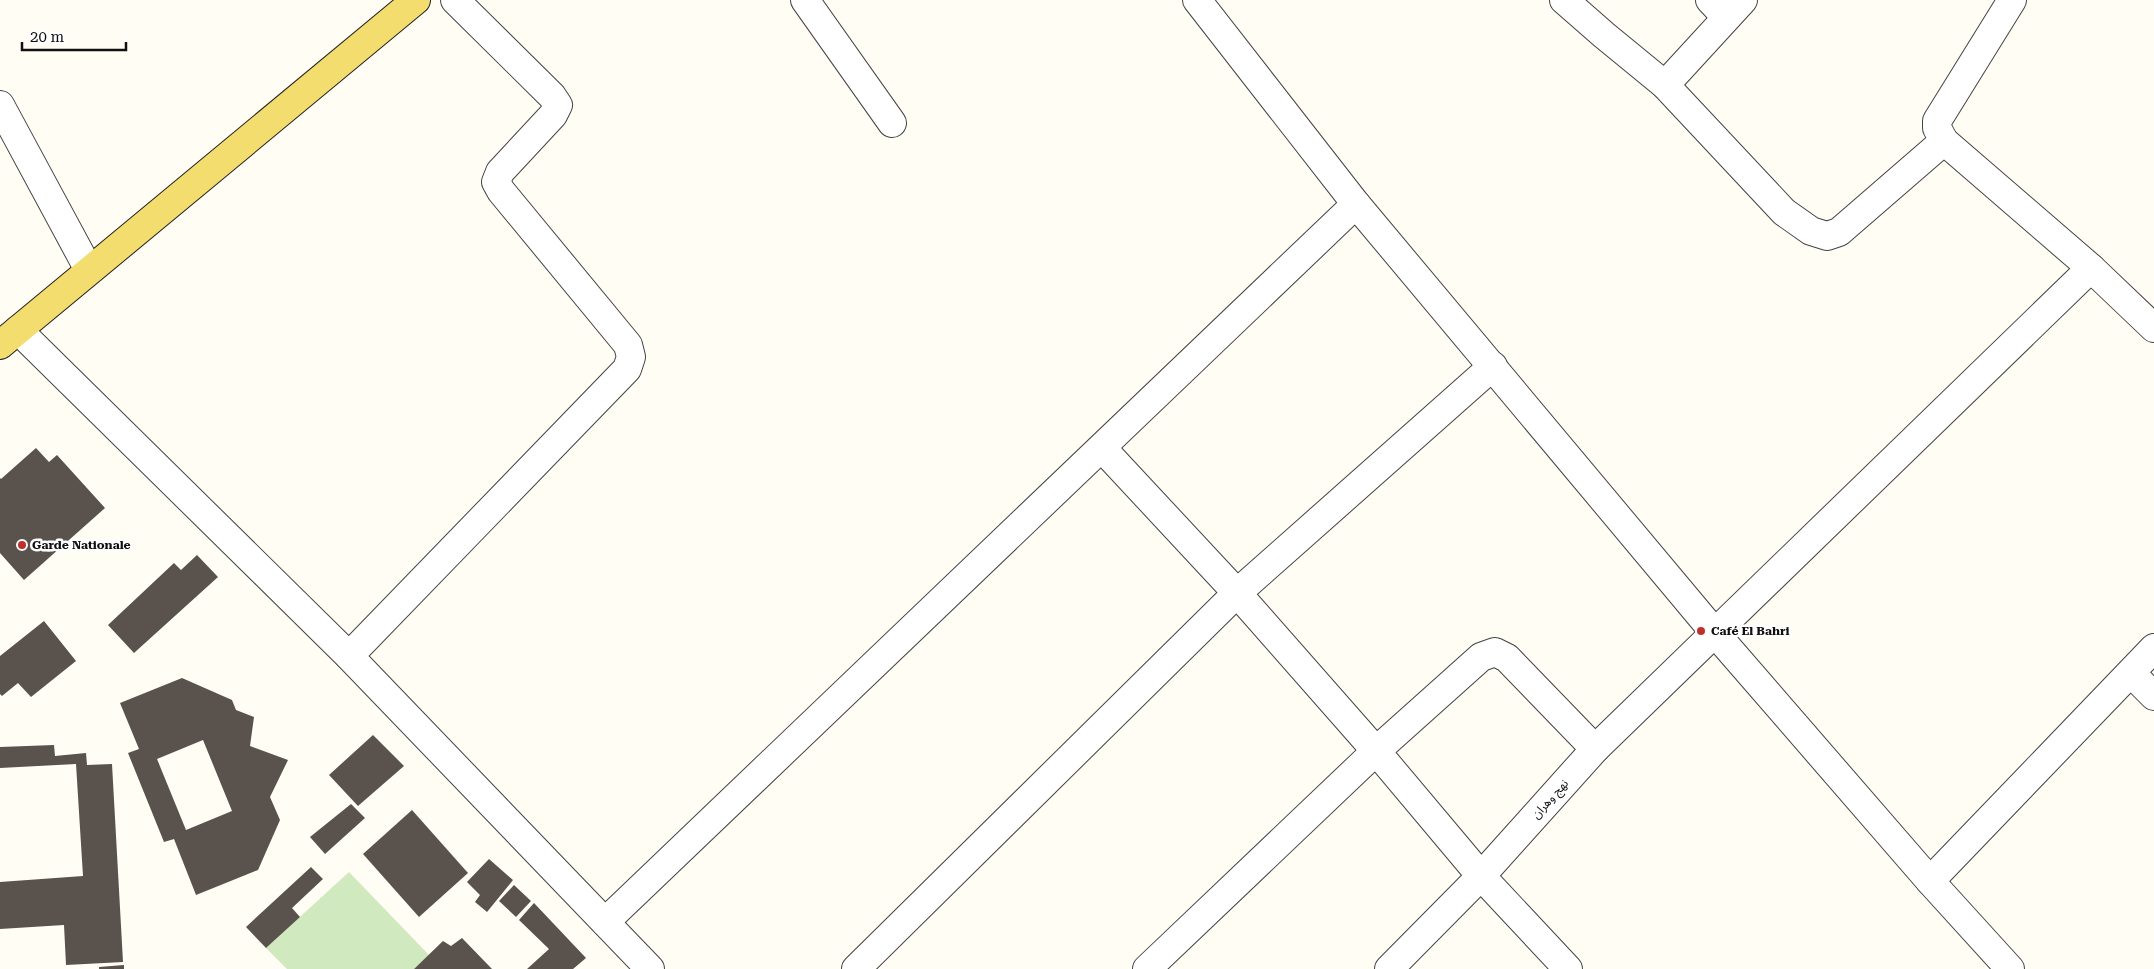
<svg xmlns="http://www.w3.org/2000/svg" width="2154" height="969" viewBox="0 0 2154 969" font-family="'Roboto Serif','Noto Sans Arabic',serif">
  <rect width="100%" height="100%" fill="#fffdf4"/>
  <polygon fill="#d1e9be" points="349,872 429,955 414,969 287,969 266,948"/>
  <g fill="#59524d" fill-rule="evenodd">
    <polygon points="36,448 49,462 57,455 105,508 24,580 0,553 0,478 1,479"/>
    <polygon points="197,555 218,577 134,653 108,625 174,563 181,570"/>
    <polygon points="44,621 76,661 31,697 18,683 2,696 0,694 0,656"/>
    <path d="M182 678 232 700 236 710 254 717 250 746 288 760 270 797 280 820 258 870 196 895 174 839 164 842 128 753 139 749 120 703ZM203 740 232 811 186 830 157 759Z"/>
    <polygon points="373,735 404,766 358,806 329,775"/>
    <polygon points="54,745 55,756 86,753 87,765 112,764 123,962 66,965 64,925 0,929 0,882 83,876 76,764 0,768 0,747"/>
    <polygon points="351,804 365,818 325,854 310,837"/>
    <polygon points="412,810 468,873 419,917 363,854"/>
    <polygon points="489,859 513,880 487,912 475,902 480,895 467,882"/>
    <polygon points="311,867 323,879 292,908 300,917 266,948 246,927"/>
    <polygon points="514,885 531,901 516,917 499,901"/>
    <polygon points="534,903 586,958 573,969 527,969 549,949 519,920"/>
    <polygon points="462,938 492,969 414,969 443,941 451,946"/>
    <polygon points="124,965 124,969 99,969 99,967"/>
  </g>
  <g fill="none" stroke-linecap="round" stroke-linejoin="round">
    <defs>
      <g id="minor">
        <polyline points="805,0 892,123"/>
        <polyline points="1197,0 1356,204 1715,633 1930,881 2010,969"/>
        <polyline points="1564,0 1604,35 1665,85 1784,212 1811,231 1827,236 1839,232 1944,141"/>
        <polyline points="1710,0 1726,17"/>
        <polyline points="2012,0 1937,121 1937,128 1944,141 2091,268 2154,328"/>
        <polyline points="1665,85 1743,0"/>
        <polyline points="0,105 89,270"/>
        <polyline points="18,330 349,656 650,969"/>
        <polyline points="1102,448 1237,593 1376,751 1481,876 1568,969"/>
        <polyline points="349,656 627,369 631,357 628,345 501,191 496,182 500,172 553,115 558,105 552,96 455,0"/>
        <polyline points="2132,674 2154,696"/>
        <polyline points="1930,881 2154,648"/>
        <polyline points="605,922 1356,204"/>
        <polyline points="856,969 1237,593 1493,366"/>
        <polyline points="1147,969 1376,751 1481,657 1495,652 1507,658 1595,749"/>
        <polyline points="1389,969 1481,876 1595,749 2091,268"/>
      </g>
      <polyline id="major" points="0,345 416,0"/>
    </defs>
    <use href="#minor" stroke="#434343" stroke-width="30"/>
    <use href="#major" stroke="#212121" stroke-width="30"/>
    <use href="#minor" stroke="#fff" stroke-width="28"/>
    <use href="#major" stroke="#f4dd6f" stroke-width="28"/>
  </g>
  <g fill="#bd302c" stroke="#fff" stroke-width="2">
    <circle cx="22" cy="545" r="5"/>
    <circle cx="1701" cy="631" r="5"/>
  </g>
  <g text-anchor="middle" stroke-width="5" stroke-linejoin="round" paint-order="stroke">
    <g font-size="12" font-weight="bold" fill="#101010" stroke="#fff" text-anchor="start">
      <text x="32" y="549">Garde Nationale</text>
      <text x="1711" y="635">Café El Bahri</text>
    </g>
    <g font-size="12" fill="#101010" stroke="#fff">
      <text transform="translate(1550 799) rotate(-48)" y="4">نهج وهران</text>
    </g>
  </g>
  <path d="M22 42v8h104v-8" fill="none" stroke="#101010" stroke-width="2.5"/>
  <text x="30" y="42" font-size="15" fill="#101010" stroke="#ffffff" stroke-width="4" paint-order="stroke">20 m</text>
</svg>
